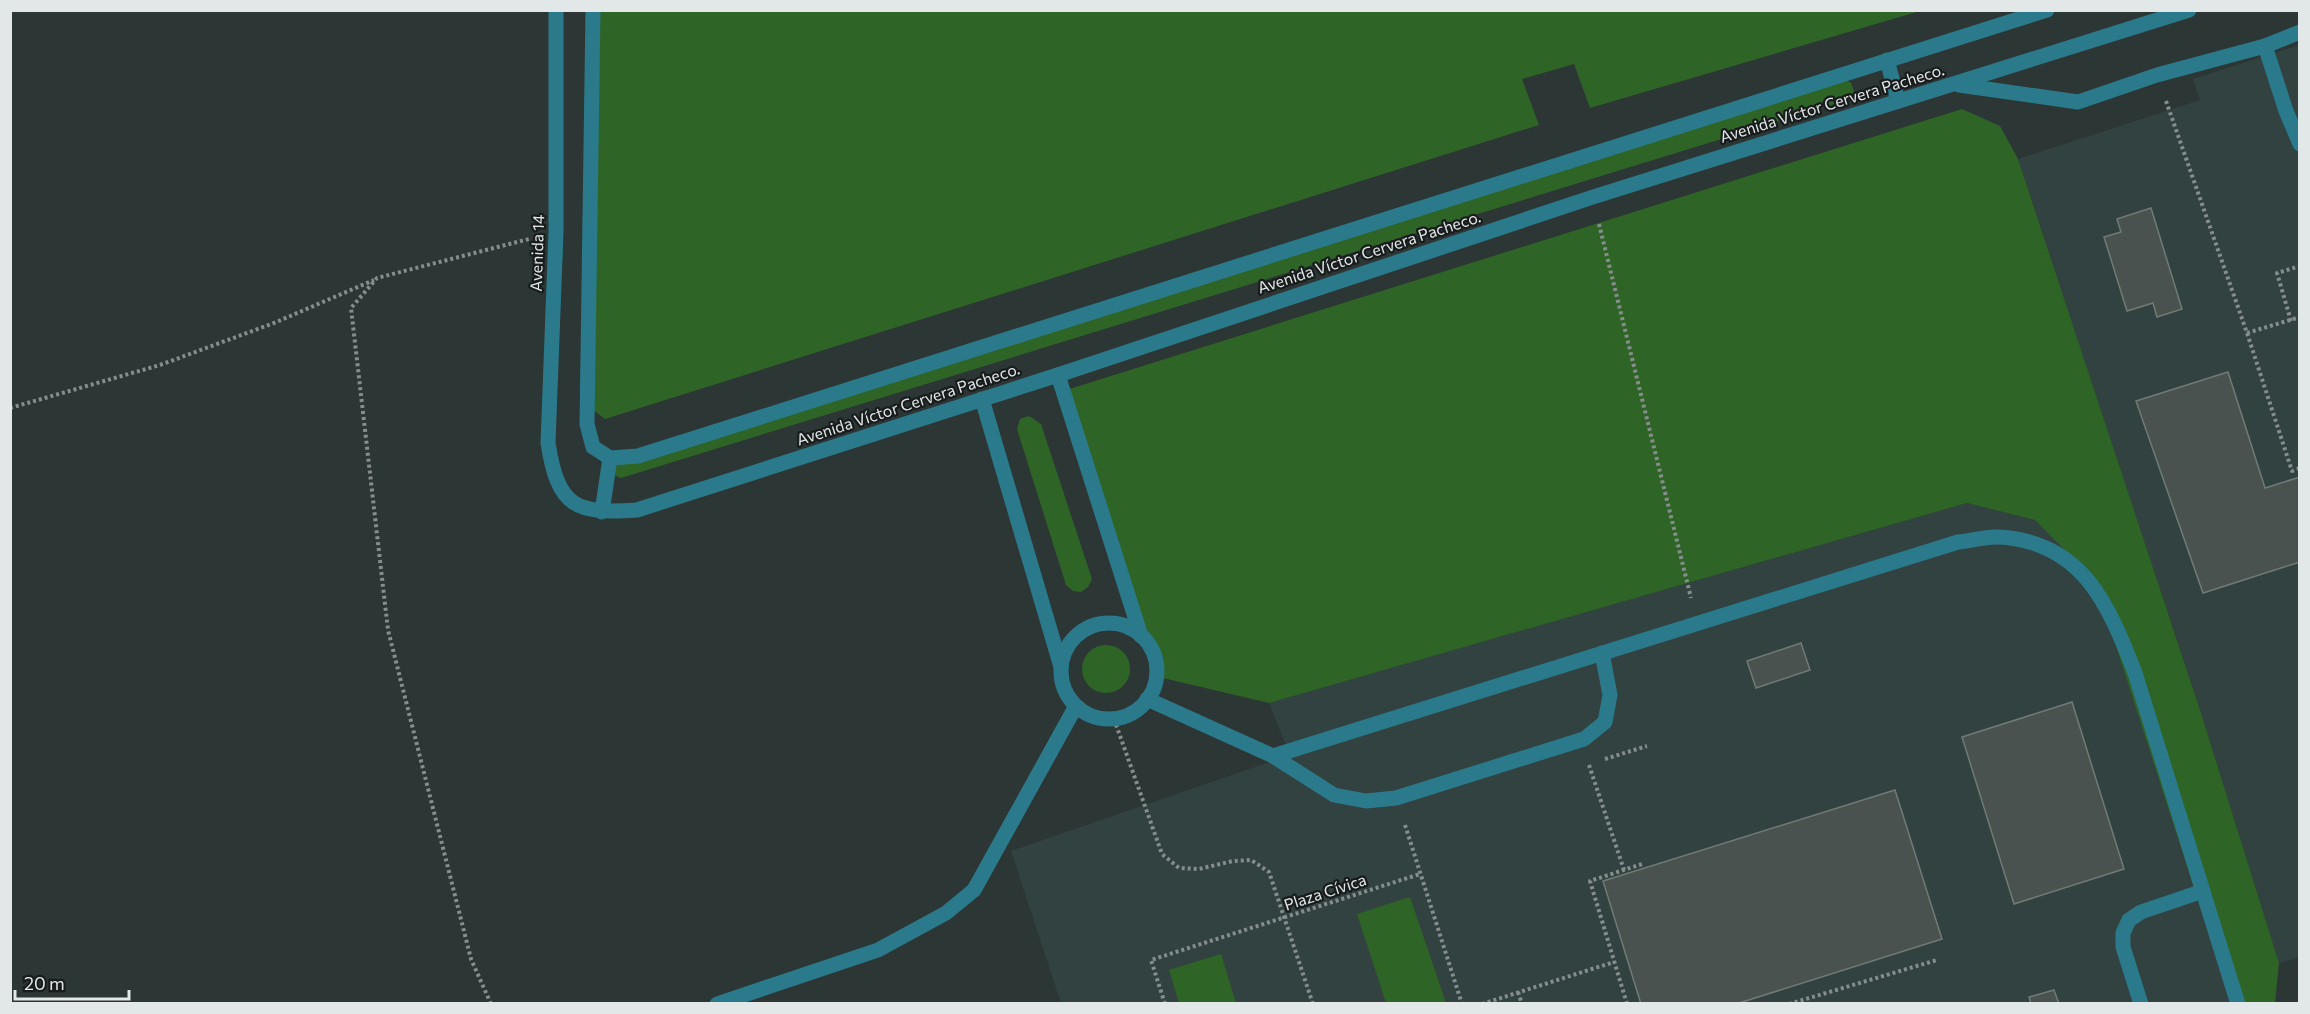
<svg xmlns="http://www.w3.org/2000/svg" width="2310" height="1014" viewBox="0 0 2310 1014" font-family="Commissioner,sans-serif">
  <rect width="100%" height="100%" fill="#2c3635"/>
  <g fill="#314241">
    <polygon points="2299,45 2299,957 2279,963 2201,713 2018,159 2200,100 2193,79"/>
    <polygon points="1967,503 2035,520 2088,574 2113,637 2231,1003 1061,1003 1011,851 1290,755 1269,703"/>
  </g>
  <g fill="#2f6427">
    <polygon points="589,11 1920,11 1590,108 1574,64 1522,79 1539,125 605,419 588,406"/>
    <polygon points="1846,80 1851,83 1854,91 1851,99 621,478 614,475 616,459"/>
    <polygon points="1962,109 2000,126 2018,159 2201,713 2279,963 2275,1003 2231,1003 2113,637 2088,574 2035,520 1967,503 1269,703 1163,678 1063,391"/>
    <polygon points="1029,416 1041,424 1092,579 1088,587 1081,592 1073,591 1066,585 1017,429 1020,419"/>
    <circle cx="1106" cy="669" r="24"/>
    <polygon points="1410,897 1446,1003 1386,1003 1357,914"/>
    <polygon points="1221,954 1236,1003 1179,1003 1169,970"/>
  </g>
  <g fill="#49524e" stroke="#717b76" stroke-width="1.5">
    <polygon points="2151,208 2182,309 2157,317 2153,303 2127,311 2104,237 2121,232 2117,219"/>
    <polygon points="2228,372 2265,488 2300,477 2300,562 2203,593 2136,401"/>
    <polygon points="1801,643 1810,670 1756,688 1747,661"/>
    <polygon points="2072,702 2124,869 2014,904 1962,737"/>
    <polygon points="1895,790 1942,939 1736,1004 1641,1004 1603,881"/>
    <polygon points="2054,990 2059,1004 2031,1004 2029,997"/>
  </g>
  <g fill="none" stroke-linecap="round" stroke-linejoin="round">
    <g stroke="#868e8d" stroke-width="4" stroke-dasharray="3 3" stroke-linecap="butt">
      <polyline points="2166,101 2247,333 2292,471 2300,468"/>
      <polyline points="1599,224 1691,598"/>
      <polyline points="2291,321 2277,273 2300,266"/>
      <polyline points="2247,333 2300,317"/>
      <polyline points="10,408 160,365 274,323 374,280"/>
      <polyline points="1114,719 1162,854 1179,868 1199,869 1233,861 1251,860 1269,872 1313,1004"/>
      <polyline points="1605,759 1647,746"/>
      <polyline points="1589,765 1624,870"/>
      <polyline points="1405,825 1462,1004"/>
      <polyline points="1518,992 1522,1004"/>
      <polyline points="491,1004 471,959 388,630 351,308 377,278 529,239"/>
      <polyline points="1165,1004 1151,960 1420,874"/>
      <polyline points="1482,1004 1614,962"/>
      <polyline points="1627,1004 1590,881 1642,864"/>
      <polyline points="1789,1004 1937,960"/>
    </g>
    <g stroke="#2b7a8c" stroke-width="15">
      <path d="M556 10V232L548 443C558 508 576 514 637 510L1058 375 1593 197 2189 10"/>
      <polyline points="593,10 587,424 593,447 610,458"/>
      <polyline points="2265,46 2286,111 2300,144"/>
      <polyline points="1887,60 1898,101"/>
      <polyline points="1959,85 2078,102 2157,75 2265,46 2300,32"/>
      <polyline points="1058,375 1141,636"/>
      <polyline points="982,399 1061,667"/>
      <polyline points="610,458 638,456 2047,10"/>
      <polyline points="602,512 610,458"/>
      <circle cx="1109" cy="671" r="48"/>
      <polyline points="1147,699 1273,756 1334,795 1366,801 1396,798 1584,739 1605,722 1610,695 1602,653"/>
      <path d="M1273 756 1958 542C1971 541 1986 536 1999 537 2083 542 2108 604 2135 673L2238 1004"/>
      <polyline points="717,1004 878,950 946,913 974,890 1076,706"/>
      <polyline points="2141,1004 2123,947 2123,933 2129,920 2141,912 2203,891"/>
    </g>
  </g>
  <g text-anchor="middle" stroke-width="4.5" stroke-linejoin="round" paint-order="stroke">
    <g font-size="16" fill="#e2e8e7" stroke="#181c1c">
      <text transform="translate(1832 103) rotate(-17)" y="6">Avenida Víctor Cervera Pacheco.</text>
      <text transform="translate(1369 252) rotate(-18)" y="6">Avenida Víctor Cervera Pacheco.</text>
      <text transform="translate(537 253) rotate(-88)" y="6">Avenida 14</text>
      <text transform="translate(908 404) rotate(-18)" y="6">Avenida Víctor Cervera Pacheco.</text>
      <text transform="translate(1325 892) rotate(-18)" y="6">Plaza Cívica</text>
    </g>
  </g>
  <rect width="2310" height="1014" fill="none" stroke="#e2e8e7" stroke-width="24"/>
  <path d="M15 990v9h114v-9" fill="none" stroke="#e2e8e7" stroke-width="3"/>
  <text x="24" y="990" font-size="18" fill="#e2e8e7" stroke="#181c1c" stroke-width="4.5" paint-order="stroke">20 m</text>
</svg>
